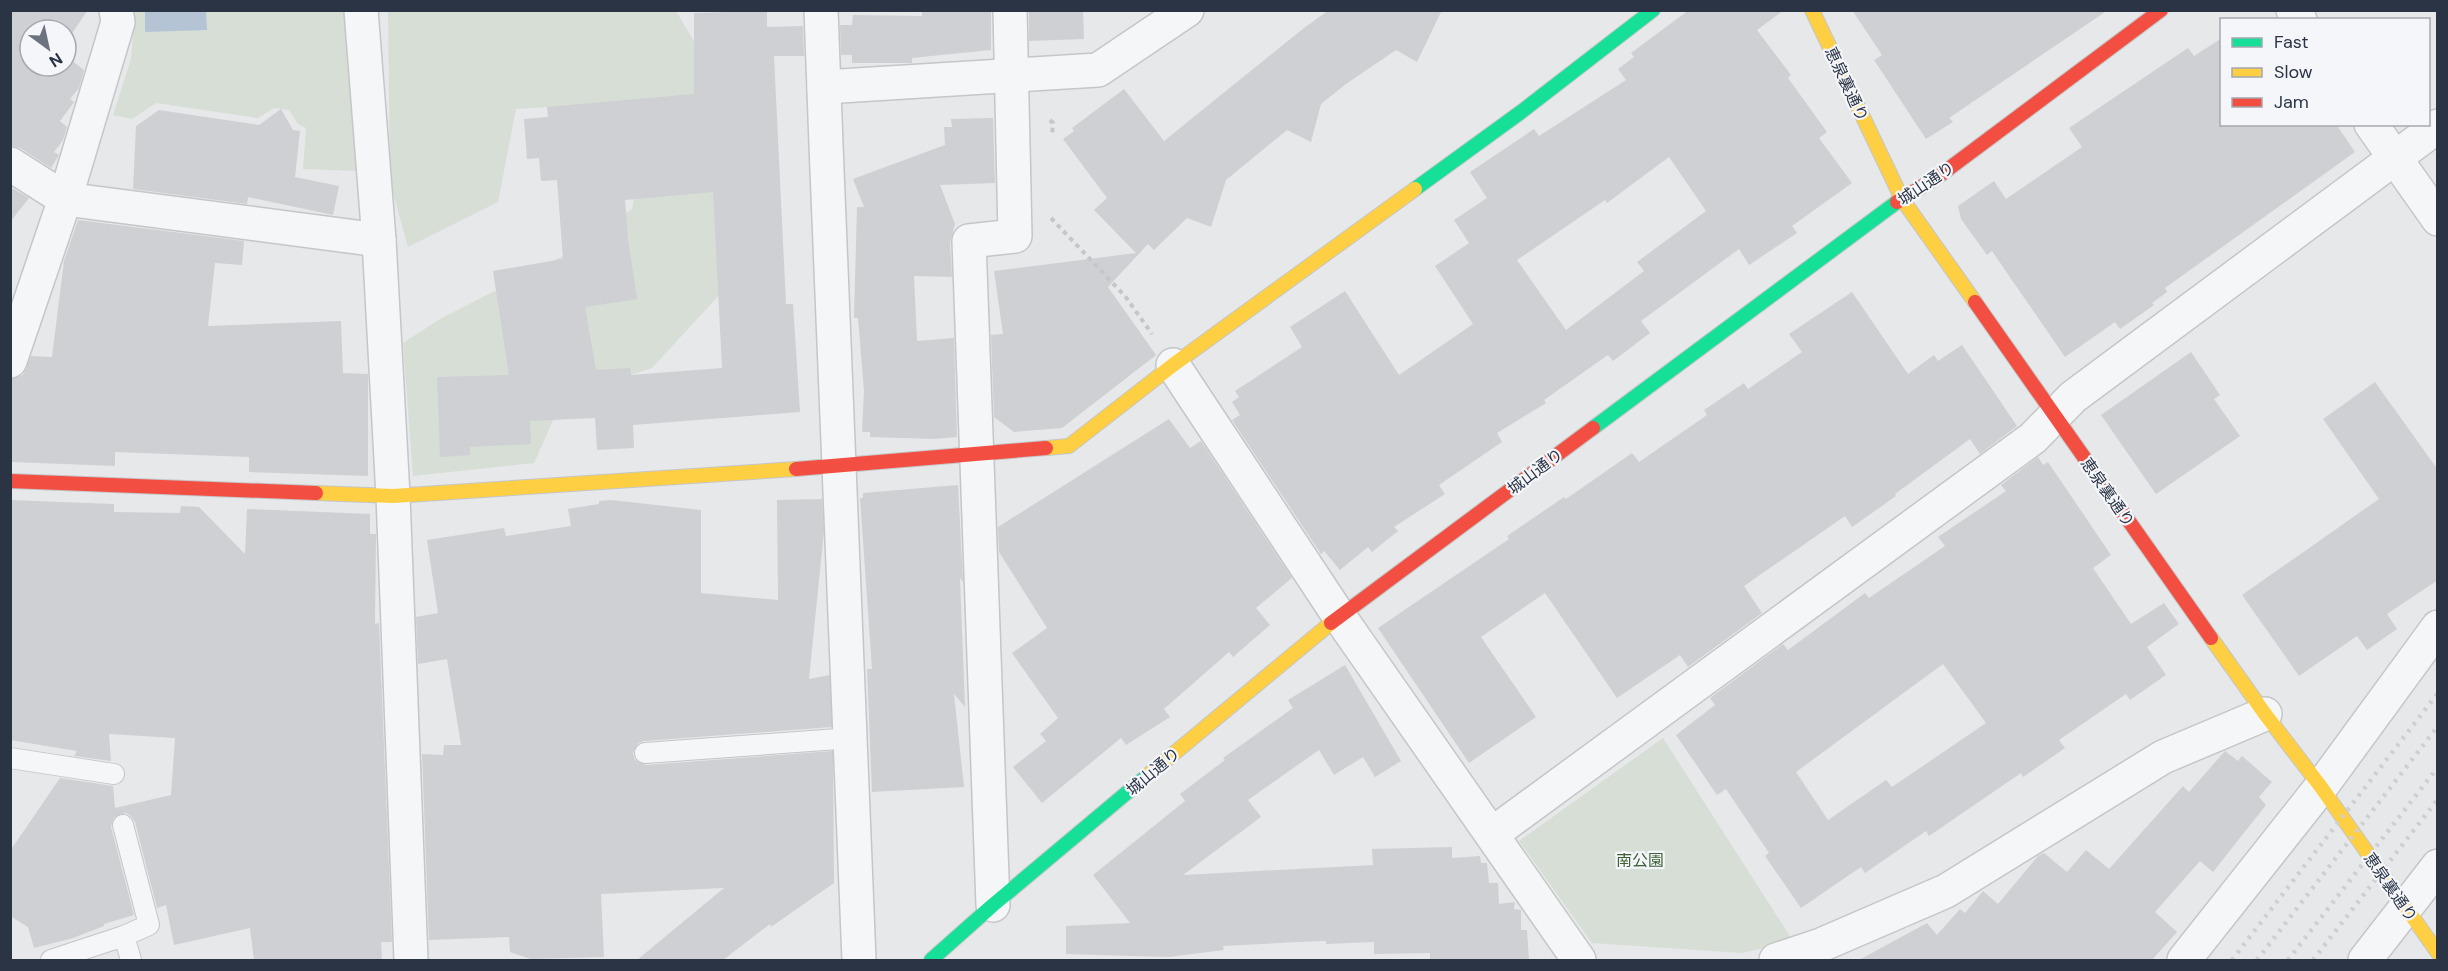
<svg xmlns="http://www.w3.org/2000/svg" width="2448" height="971" viewBox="0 0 2448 971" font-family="'DM Sans','Noto Sans JP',sans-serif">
  <rect width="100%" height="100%" fill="#e6e8ea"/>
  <g fill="#d6ded6">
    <polygon points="135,11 348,11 358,171 303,169 306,128 298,124 289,110 274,108 258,118 156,103 132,119 113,115 131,59"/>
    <polygon points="388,11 676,11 701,53 730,153 721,293 652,368 564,396 534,463 413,476 403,343 440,319 577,249 632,209 643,147 626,102 516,109 498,202 408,247 390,182"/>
    <polygon points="1663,738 1793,941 1742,953 1592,943 1519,841"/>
  </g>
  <polygon fill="#b4c4d5" points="145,11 206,11 207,30 145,32"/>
  <g fill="#ced0d3" fill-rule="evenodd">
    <polygon points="10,10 88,10 66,42 66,30 30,30 30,66 66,66 66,56 84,70 79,88 70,99 74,102 60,121 67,127 63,140 54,152 59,155 51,168 20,148 10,145"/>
    <polygon points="922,10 991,10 991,50 912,58 912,63 852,63 852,55 841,55 840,25 852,25 853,15 922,16"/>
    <polygon points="1029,10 1083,10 1084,39 1029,41"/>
    <polygon points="1329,10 1442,10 1417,62 1396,50 1346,84 1321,104 1311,142 1287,130 1226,180 1211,227 1187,218 1154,250 1148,244 1108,287 1156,355 1062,428 1014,432 994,417 991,335 1003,334 994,271 1136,253 1094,210 1107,198 1063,139 1074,131 1072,128 1124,89 1164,141 1304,28"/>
    <path d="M1689 10H1784L1757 30 1791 75 1788 78 1827 132 1819 138 1852 183 1792 226 1797 233 1749 265 1739 249 1641 321 1650 333 1613 361 1608 355 1544 400 1546 403 1497 433 1502 442 1439 485 1445 494 1394 527 1398 531 1372 552 1368 547 1340 570 1324 551 1321 554 1232 420 1240 415 1232 402 1239 397 1235 391 1302 347 1290 327 1345 291 1399 375 1473 324 1435 266 1469 243 1454 220 1487 198 1470 172 1534 129 1539 136 1626 80 1618 69 1634 57 1631 53ZM1669 157 1706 211 1637 262 1644 271 1566 330 1517 260 1605 200 1607 203Z"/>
    <polygon points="1852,10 2108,10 1949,118 1953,122 1926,139 1874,60 1882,55"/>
    <path d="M767 11V27L803 26 804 56H774L786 304H793L800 412 633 425 634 448 597 450 595 418 530 421 531 444 470 447V455L440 457 437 377 509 375 493 271 563 259 557 180 541 181 539 158 527 159 524 119 548 117 547 107 694 94V13ZM713 192 722 368 631 375 630 368 596 370 585 307 637 299 628 240 625 200Z"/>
    <polygon points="2222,38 2222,124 2336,124 2355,152 2165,288 2167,292 2152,303 2154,305 2120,329 2115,322 2065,357 1992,251 1987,255 1961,219 1958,206 1994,181 2006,199 2082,147 2069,128 2188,48 2194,56"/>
    <polygon points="281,109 293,130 300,131 295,177 339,186 333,215 248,197 247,204 133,189 136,126 159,110 259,125"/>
    <polygon points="993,118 995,183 940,185 955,224 950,242 952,277 914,276 917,341 954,338 957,437 935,439 870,437 870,432 862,432 864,391 858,318 854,318 857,207 864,207 853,179 945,145 944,127 952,127 951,119"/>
    <polygon points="10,187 29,198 10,222"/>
    <polygon points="78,220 244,241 242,265 215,263 208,326 341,321 343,373 368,374 368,476 249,472 249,457 115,452 115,466 12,462 10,379 23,375 31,356 52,357 64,261"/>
    <polygon points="1852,292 1908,374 1934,355 1938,361 1962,345 2017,426 1980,454 1970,439 1895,494 1896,496 1852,527 1845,516 1744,586 1762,613 1688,667 1680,655 1617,698 1545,593 1481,637 1536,717 1469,763 1378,628 1509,539 1507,536 1564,497 1566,499 1632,453 1639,462 1707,415 1704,410 1744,383 1748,389 1802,352 1789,334"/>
    <polygon points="2191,352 2220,395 2214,399 2240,436 2156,494 2101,415"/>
    <polygon points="2375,382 2438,470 2438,580 2387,614 2397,629 2367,650 2357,636 2299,676 2242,595 2379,499 2323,419"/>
    <polygon points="1169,419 1190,448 1201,441 1292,578 1256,608 1270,625 1233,657 1229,652 1164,709 1170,717 1126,745 1121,738 1042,803 1013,767 1046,741 1040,734 1058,718 1012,653 1047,628 999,552 998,527"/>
    <path d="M2038 457 2043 465 2048 462 2111 555 2093 568 2131 624 2164 603 2179 624 2147 647 2166 675 2130 700 2126 694 2059 740 2065 748 2023 777 2021 773 1929 836 1926 831 1865 873 1861 867 1801 908 1765 856 1769 853 1726 789 1717 795 1676 735 1715 705 1710 698 1783 644 1788 650 1865 593 1869 598 1945 546 1938 537 2006 491 2001 485ZM1943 664 1986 723 1892 787 1886 780 1828 820 1796 772Z"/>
    <polygon points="958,485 963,582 960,578 965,707 954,694 964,787 872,792 867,669 872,669 860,498 863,498 863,493"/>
    <polygon points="822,499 824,531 809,679 830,675 832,727 644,741 638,743 633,753 635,760 646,765 833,751 834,883 771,927 770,924 723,960 637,960 724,888 601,894 604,957 531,959 510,952 509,937 429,940 422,754 443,755 444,745 461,745 447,659 418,664 416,617 438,613 427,540 504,528 506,536 571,526 568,509 599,504 599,501 611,500 701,510 701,593 778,600 777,500"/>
    <polygon points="10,500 114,504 114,512 180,513 181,506 199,507 245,554 247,509 370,514 370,534 376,534 375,624 379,623 392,942 381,942 382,960 254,960 250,928 174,945 166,905 157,908 135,822 131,816 126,813 114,817 111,827 134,915 104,924 104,926 73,938 34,948 28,927 10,916 10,851 60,778 113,786 115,808 171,795 175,738 109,734 111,761 74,756 77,751 10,740"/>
    <polygon points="1345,665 1401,761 1375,777 1363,757 1334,775 1319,750 1248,800 1261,817 1183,875 1373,865 1372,849 1452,847 1452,858 1480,856 1481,863 1487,863 1489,883 1498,883 1499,904 1515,902 1514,909 1521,910 1521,930 1527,930 1529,960 1430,960 1430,953 1374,954 1374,942 1326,944 1326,941 1298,942 1223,946 1224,950 1168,957 1066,954 1066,926 1130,923 1093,875 1185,801 1180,794 1225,760 1223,758 1293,708 1288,700"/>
    <polygon points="2225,751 2238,761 2242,756 2272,782 2259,797 2266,805 2213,872 2200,861 2155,912 2177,932 2152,960 1859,960 1927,923 1937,935 1960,909 1965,913 1983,891 1998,904 2038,856 2044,853 2067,872 2086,850 2109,869 2183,786 2189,792"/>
  </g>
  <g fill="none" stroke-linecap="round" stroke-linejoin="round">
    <defs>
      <g id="lane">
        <polyline points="645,753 852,738"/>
        <polyline points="10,758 114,774"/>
        <polyline points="123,825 149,925 124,936"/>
        <polyline points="51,960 124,936 131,960"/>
      </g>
      <g id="street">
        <polyline points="361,10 379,240 393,496 411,960"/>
        <path d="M821 10C832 327 849 644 859 960"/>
        <polyline points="2293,10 2300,20"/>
        <polyline points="824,87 1098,70 1187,10"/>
        <polyline points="2371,124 2438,219"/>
        <polyline points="10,164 65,199 379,240"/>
        <polyline points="10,361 65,199 118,22 116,10"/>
        <polyline points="1173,365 1339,616 1579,960"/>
        <polyline points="1492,834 2033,438 2073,397 2438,126"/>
        <polyline points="993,905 969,241 1015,236 1010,10"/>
        <polyline points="1776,960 1821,945 1946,891 2163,757 2265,714"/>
        <polyline points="2184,960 2321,787 2438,627"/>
        <polyline points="2365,960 2438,866"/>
      </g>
      <g id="fast">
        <polyline points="1415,189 1521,112 1653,10"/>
        <polyline points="1593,428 1897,202"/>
        <polyline points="931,960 993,905 1148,775"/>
      </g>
      <g id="slow">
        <polyline points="1812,10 1902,199 1975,302"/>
        <polyline points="1046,448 1069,446 1173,365 1415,189"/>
        <polyline points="316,493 393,496 796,469"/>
        <polyline points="2211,638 2265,714 2321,787 2438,953"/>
        <polyline points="1148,775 1331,623"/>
      </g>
      <g id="jam">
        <polyline points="1897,202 1939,176 2161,10"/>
        <polyline points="1975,302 2211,638"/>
        <polyline points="796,469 1046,448"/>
        <polyline points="10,481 316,493"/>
        <polyline points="1331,623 1593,428"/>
      </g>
    </defs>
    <use href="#lane" stroke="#c4c6c8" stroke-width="22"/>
    <use href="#street" stroke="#c4c6c8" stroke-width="36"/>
    <use href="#fast" stroke="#c4c6c8" stroke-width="16"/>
    <use href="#slow" stroke="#c4c6c8" stroke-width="16"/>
    <use href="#jam" stroke="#c4c6c8" stroke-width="16"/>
    <g stroke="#c5c6ca" stroke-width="4" stroke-dasharray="4.5 4.5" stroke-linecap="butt">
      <polyline points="1050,120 1053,123 1052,136"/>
      <polyline points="1051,218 1125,296 1152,334"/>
    </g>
    <use href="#lane" stroke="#f5f6f7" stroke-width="20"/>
    <use href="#street" stroke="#f5f6f7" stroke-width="33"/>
    <use href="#fast" stroke="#16e098" stroke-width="14"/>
    <use href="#slow" stroke="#ffcf43" stroke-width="14"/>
    <use href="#jam" stroke="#f24e42" stroke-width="14"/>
    <g stroke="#cecfd2" stroke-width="4.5" stroke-dasharray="3 6" stroke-linecap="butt">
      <polyline points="2232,960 2438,693"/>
      <polyline points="2257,960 2438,726"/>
      <polyline points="2288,960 2438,767"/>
      <polyline points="2313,960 2438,799"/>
    </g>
  </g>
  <g text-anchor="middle" stroke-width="4.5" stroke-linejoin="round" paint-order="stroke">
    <g font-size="16" fill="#2b3445" stroke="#f4f6f9">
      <text transform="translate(1847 84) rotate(65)" y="6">恵泉裏通り</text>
      <text transform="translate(1926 183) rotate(-34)" y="6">城山通り</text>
      <text transform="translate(1535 471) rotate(-37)" y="6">城山通り</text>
      <text transform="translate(2108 492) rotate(55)" y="6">恵泉裏通り</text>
      <text transform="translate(1153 771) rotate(-40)" y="6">城山通り</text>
      <text transform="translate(2391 887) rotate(55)" y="6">恵泉裏通り</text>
    </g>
    <g font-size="16" fill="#3f6138" stroke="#f4f6f9">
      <text x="1640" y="866">南公園</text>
    </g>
  </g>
  <rect width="2448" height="971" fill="none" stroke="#2b3445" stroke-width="24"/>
  <rect x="2220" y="18" width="210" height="108" fill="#f4f6f9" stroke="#a4a8b1" stroke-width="1.5"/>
  <rect x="2232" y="38" width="30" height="9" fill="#16e098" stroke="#a4a8b1" stroke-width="1.5"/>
  <text x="2274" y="48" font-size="18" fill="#2b3445">Fast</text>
  <rect x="2232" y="68" width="30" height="9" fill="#ffcf43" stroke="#a4a8b1" stroke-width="1.5"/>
  <text x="2274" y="78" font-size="18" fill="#2b3445">Slow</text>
  <rect x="2232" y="98" width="30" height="9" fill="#f24e42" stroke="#a4a8b1" stroke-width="1.5"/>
  <text x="2274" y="108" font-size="18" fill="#2b3445">Jam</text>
  <g transform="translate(48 48) rotate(147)"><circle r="28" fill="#f4f6f9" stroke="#a4a8b1" stroke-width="1.5"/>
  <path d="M0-4.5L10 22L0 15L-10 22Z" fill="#6c737f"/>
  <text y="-9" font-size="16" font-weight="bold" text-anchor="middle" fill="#2b3445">N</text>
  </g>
</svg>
